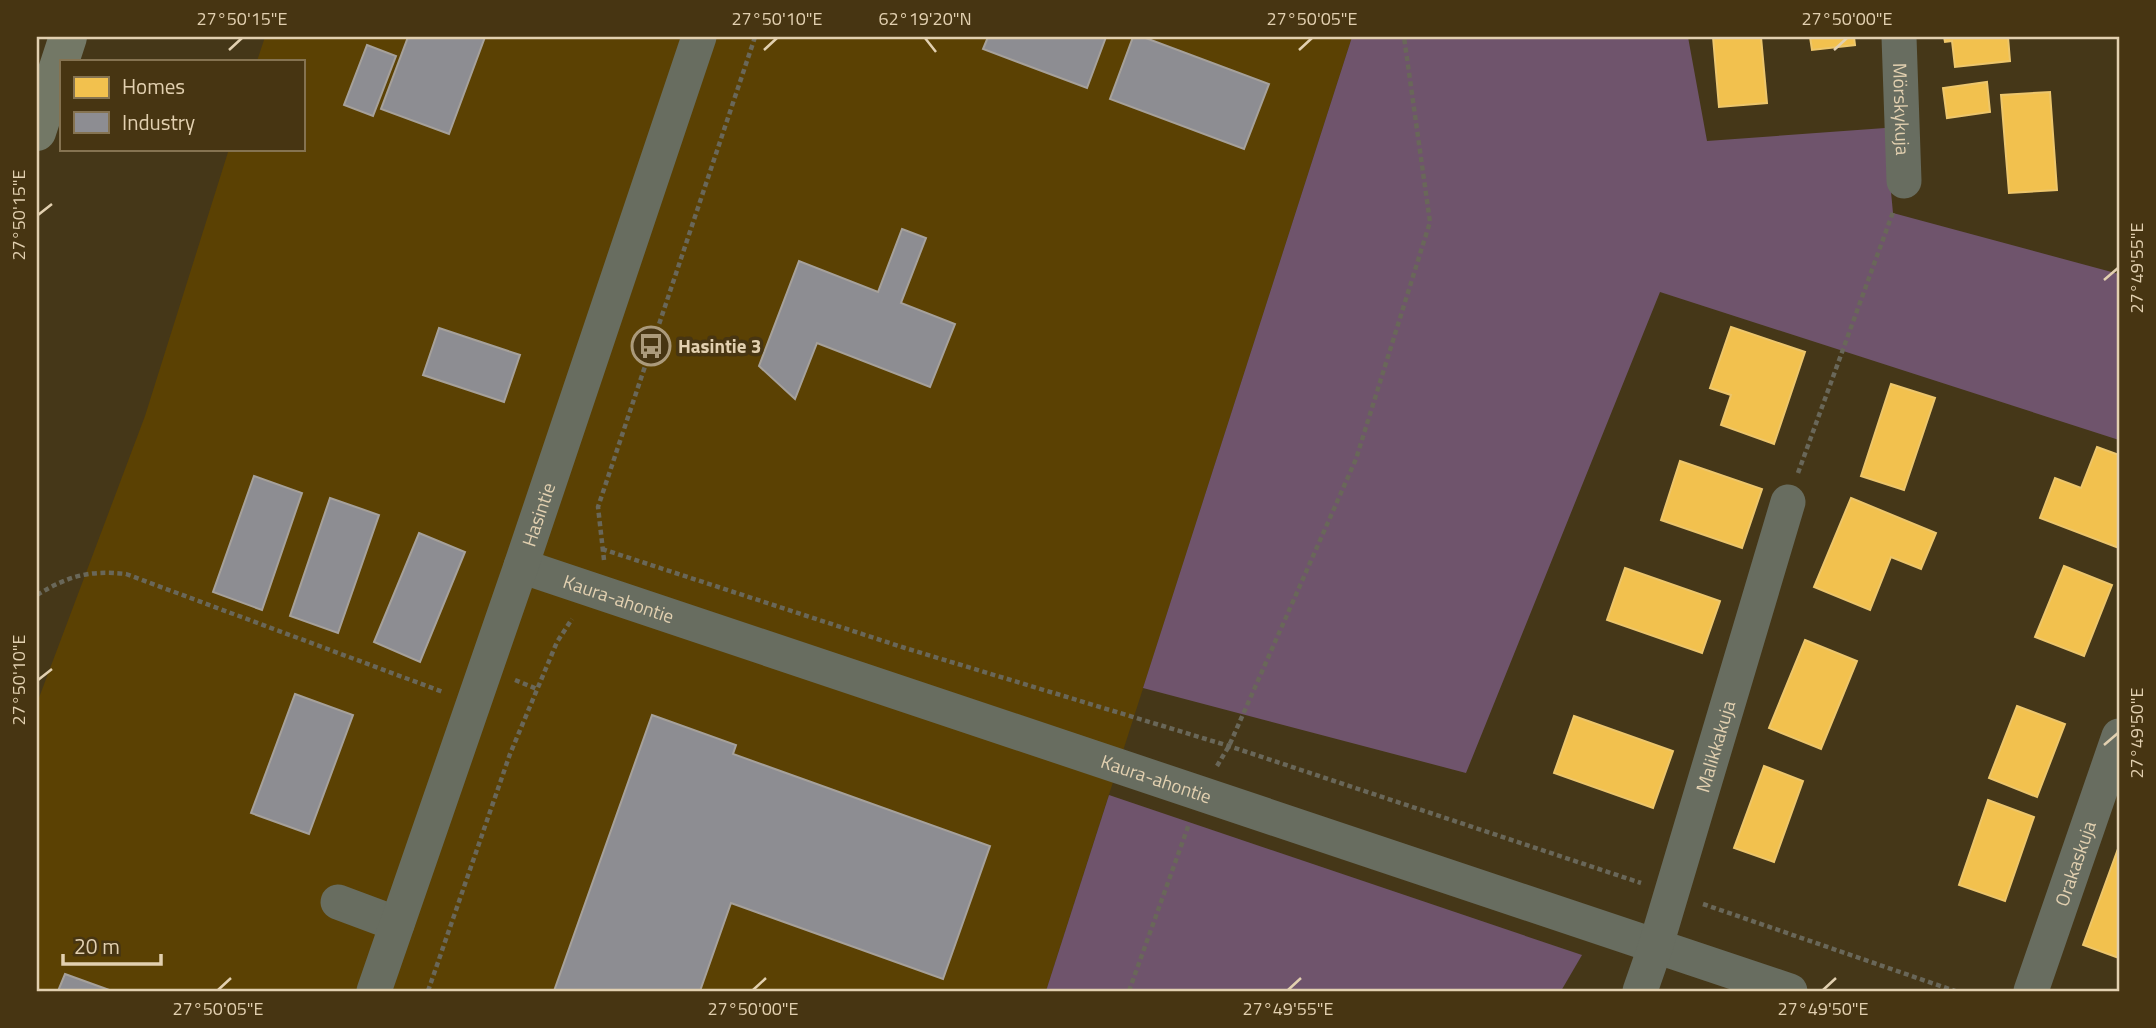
<svg xmlns="http://www.w3.org/2000/svg" width="2156" height="1028" viewBox="0 0 2156 1028" font-family="'Titillium Web',sans-serif">
  <rect width="100%" height="100%" fill="#453718"/>
  <polygon fill="#5b4103" points="265,37 1352,37 1046,991 37,991 37,703 145,416 229,149 303,149 303,61 257,61"/>
  <g fill="#6f546c">
    <polygon points="1352,37 1688,37 1707,141 1885,128 1893,213 2119,274 2119,440 1660,292 1466,773 1143,688"/>
    <polygon points="1109,795 1582,955 1561,991 1046,991"/>
  </g>
  <g fill="#f2c14e" stroke="#edc66b" stroke-width="2">
    <polygon points="1713,37 1761,37 1767,103 1719,107"/>
    <polygon points="1810,37 1854,37 1855,45 1812,50"/>
    <polygon points="1944,37 2008,37 2010,61 1955,67 1952,41 1945,42"/>
    <polygon points="1987,82 1990,112 1947,118 1943,88"/>
    <polygon points="2050,92 2057,190 2009,193 2001,95"/>
    <polygon points="1731,327 1805,352 1774,444 1721,425 1731,395 1710,388"/>
    <polygon points="1891,384 1935,398 1904,490 1861,476"/>
    <polygon points="2097,447 2119,455 2119,548 2040,518 2055,478 2081,488"/>
    <polygon points="1680,461 1762,489 1742,548 1661,520"/>
    <polygon points="1851,498 1936,533 1921,569 1891,557 1870,610 1814,587"/>
    <polygon points="2064,566 2112,585 2084,656 2035,637"/>
    <polygon points="1625,568 1720,601 1702,653 1607,620"/>
    <polygon points="1805,640 1857,661 1821,749 1769,728"/>
    <polygon points="2017,706 2065,724 2037,797 1989,778"/>
    <polygon points="1574,716 1673,751 1653,808 1554,773"/>
    <polygon points="1764,766 1803,781 1774,862 1734,848"/>
    <polygon points="1988,800 2034,817 2005,901 1959,885"/>
    <polygon points="2119,846 2119,958 2083,945"/>
  </g>
  <g fill="#8d8d92" stroke="#a6a19b" stroke-width="2">
    <polygon points="408,37 485,37 449,134 381,109"/>
    <polygon points="988,37 1106,37 1087,88 983,49"/>
    <polygon points="1133,37 1143,37 1269,84 1244,149 1110,99"/>
    <polygon points="367,45 396,56 373,116 344,105"/>
    <polygon points="902,229 926,238 901,303 955,324 930,387 817,343 795,399 759,366 799,261 878,292"/>
    <polygon points="439,328 520,355 504,402 423,375"/>
    <polygon points="254,476 302,493 262,610 213,592"/>
    <polygon points="330,498 379,515 338,633 290,616"/>
    <polygon points="419,533 465,552 420,662 374,642"/>
    <polygon points="295,694 353,715 309,834 251,813"/>
    <polygon points="652,715 736,745 733,754 990,846 943,979 731,903 700,991 554,991"/>
    <polygon points="65,974 112,991 58,991"/>
  </g>
  <g fill="none" stroke-linecap="round" stroke-linejoin="round">
    <g stroke="#696759" stroke-width="4.5" stroke-dasharray="5 3.5" stroke-linecap="butt">
      <polyline points="1798,473 1893,212"/>
      <polyline points="602,549 905,648 1229,746 1641,883"/>
      <polyline points="604,560 598,507 755,37"/>
      <path d="M37 595C68 576 89 570 126 574L443 692"/>
      <polyline points="515,680 537,689"/>
      <polyline points="1217,766 1229,746 1356,459 1430,222 1404,37"/>
      <polyline points="1703,904 1955,991"/>
      <polyline points="428,991 510,754 557,642 572,619"/>
      <polyline points="1129,991 1189,824"/>
    </g>
    <g stroke="#686d60" stroke-width="35">
      <path id="s1" d="M1899 37 1904 181"/>
      <path id="s2" d="M521 566 1790 991"/>
      <polyline points="338,902 397,924"/>
      <path id="s3" d="M374 991 521 566 699 37"/>
      <path id="s4" d="M1640 991 1656 945 1788 502"/>
      <path id="s5" d="M2031 991 2119 736"/>
    </g>
    <polyline stroke="#737866" stroke-width="38" points="37,132 68,37"/>
  </g>
  <path fill="none" stroke="#e2d0b0" stroke-width="2.5" d="M925 38 936 52M229 50 242 38M764 50 777 38M1299 50 1312 38M1834 50 1847 38M38 215 52 204M2104 280 2118 268M38 680 52 669M2104 745 2118 733M218 990 231 978M753 990 766 978M1288 990 1301 978M1823 990 1836 978"/>
  <defs>
    <symbol id="bus-ring" viewBox="-11 -11 22 22"><circle r="9.5" fill="#473512" stroke="#ab9a7b" stroke-width="1.5"/><path d="M-5-6H5V4H4V6H2V4H-2V6H-4V4H-5ZM-3.5-4V0h7V-4ZM-3.5 1.2v1.5H-2V1.2ZM2 1.2v1.5H3.5V1.2Z" fill="#ab9a7b"/></symbol>
  </defs>
  <g fill-rule="evenodd">
    <use href="#bus-ring" x="629" y="324" width="44" height="44"/>
  </g>
  <g text-anchor="middle" stroke-width="7" stroke-linejoin="round" paint-order="stroke">
    <g font-size="19" fill="#e2d0b0" stroke="#473512">
      <text dy="7" stroke="none"><textPath href="#s1" startOffset="72">Mörskykuja</textPath></text>
      <text dy="7" stroke="none"><textPath href="#s3" startOffset="504">Hasintie</textPath></text>
      <text dy="7" stroke="none"><textPath href="#s2" startOffset="103">Kaura-ahontie</textPath></text>
      <text dy="7" stroke="none"><textPath href="#s4" startOffset="256">Malikkakuja</textPath></text>
      <text dy="7" stroke="none"><textPath href="#s2" startOffset="670">Kaura-ahontie</textPath></text>
      <text dy="7" stroke="none"><textPath href="#s5" startOffset="135">Orakaskuja</textPath></text>
    </g>
    <g font-size="19" font-weight="bold" fill="#e2d0b0" stroke="#473512" text-anchor="start">
      <text x="678" y="353">Hasintie 3</text>
    </g>
  </g>
  <rect width="2156" height="1028" fill="none" stroke="#473512" stroke-width="77"/>
  <rect x="60" y="60" width="245" height="91" fill="#473512" stroke="#857351" stroke-width="2"/>
  <rect x="74" y="77" width="35" height="21" fill="#f2c14e" stroke="#857351" stroke-width="2"/>
  <text x="122" y="94" font-size="21" fill="#e2d0b0">Homes</text>
  <rect x="74" y="112" width="35" height="21" fill="#8d8d92" stroke="#857351" stroke-width="2"/>
  <text x="122" y="130" font-size="21" fill="#e2d0b0">Industry</text>
  <path d="M63 954v10h98v-10" fill="none" stroke="#e2d0b0" stroke-width="3.5"/>
  <text x="74" y="954" font-size="21" fill="#e2d0b0" stroke="#473512" stroke-width="5" paint-order="stroke">20 m</text>
  <rect x="38" y="38" width="2080" height="952" fill="none" stroke="#e2d0b0" stroke-width="2.5"/>
  <g font-size="18" text-anchor="middle" fill="#e2d0b0">
    <text x="242" y="25">27°50'15"E</text>
    <text x="777" y="25">27°50'10"E</text>
    <text x="925" y="25">62°19'20"N</text>
    <text x="1312" y="25">27°50'05"E</text>
    <text x="1847" y="25">27°50'00"E</text>
    <text transform="translate(19 215) rotate(-90)" y="6">27°50'15"E</text>
    <text transform="translate(2137 268) rotate(-90)" y="6">27°49'55"E</text>
    <text transform="translate(19 680) rotate(-90)" y="6">27°50'10"E</text>
    <text transform="translate(2137 733) rotate(-90)" y="6">27°49'50"E</text>
    <text x="218" y="1015">27°50'05"E</text>
    <text x="753" y="1015">27°50'00"E</text>
    <text x="1288" y="1015">27°49'55"E</text>
    <text x="1823" y="1015">27°49'50"E</text>
  </g>
</svg>
